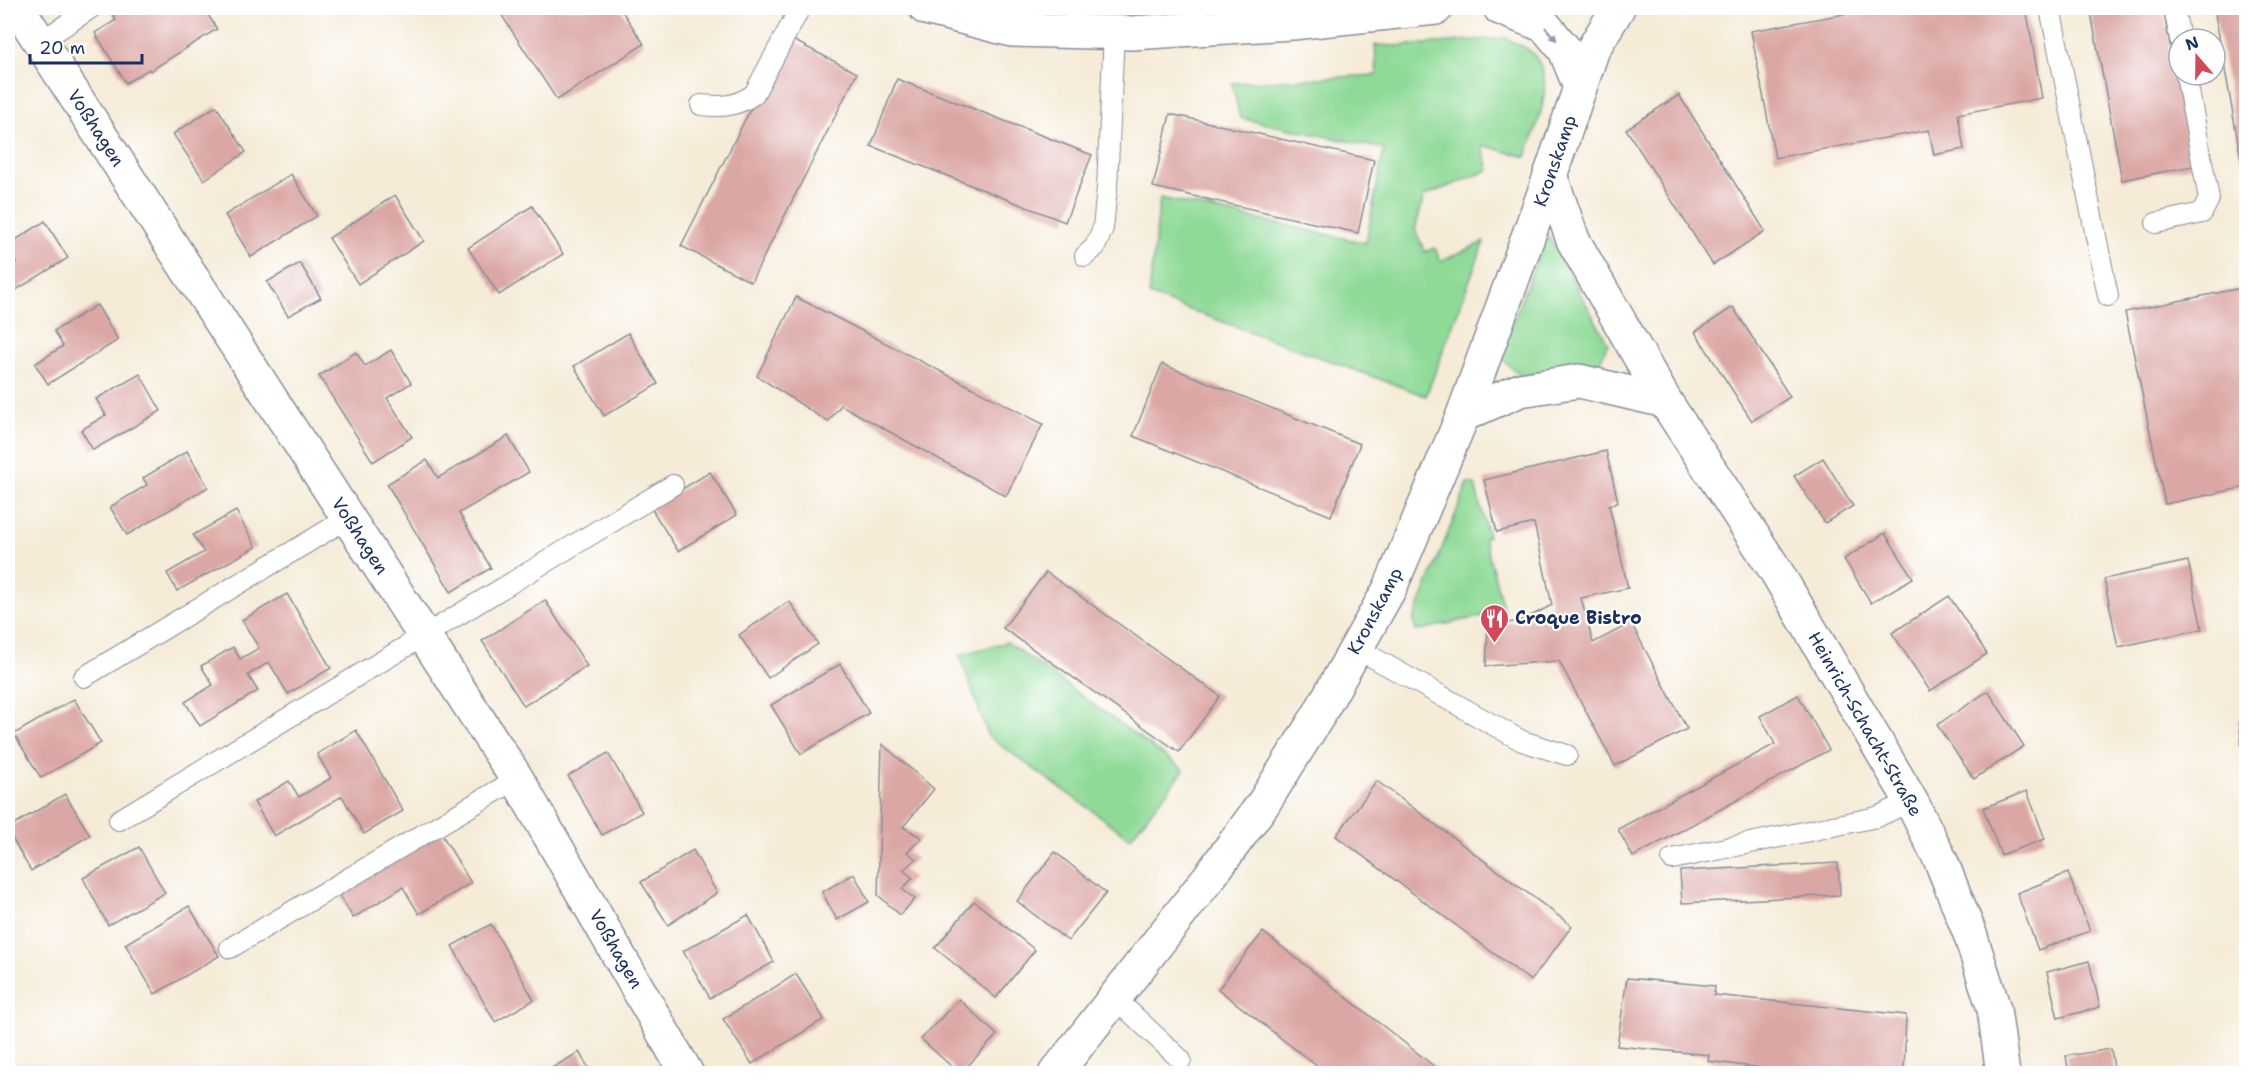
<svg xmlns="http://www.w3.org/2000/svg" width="2254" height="1081" viewBox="0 0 2254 1081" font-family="'Shantell Sans',sans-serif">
  <rect width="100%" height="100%" fill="#fff"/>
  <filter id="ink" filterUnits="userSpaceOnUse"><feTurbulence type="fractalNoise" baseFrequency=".0167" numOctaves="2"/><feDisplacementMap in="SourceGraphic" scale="12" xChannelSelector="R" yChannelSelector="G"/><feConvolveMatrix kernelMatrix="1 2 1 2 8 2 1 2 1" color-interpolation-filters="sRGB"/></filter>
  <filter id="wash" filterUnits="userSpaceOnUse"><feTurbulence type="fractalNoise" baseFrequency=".008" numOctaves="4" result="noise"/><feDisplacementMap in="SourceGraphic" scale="24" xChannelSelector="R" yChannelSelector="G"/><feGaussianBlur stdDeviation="1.35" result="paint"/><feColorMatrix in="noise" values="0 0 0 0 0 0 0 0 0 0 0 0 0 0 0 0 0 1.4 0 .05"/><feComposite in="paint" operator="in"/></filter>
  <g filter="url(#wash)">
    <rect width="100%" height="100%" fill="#f5ebd7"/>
    <g fill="#8fda97" stroke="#55847a" stroke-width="1.5">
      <path d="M1505 38C1512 42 1524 46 1530 51 1560 78 1536 126 1526 157L1482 145 1489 170 1424 196 1415 230 1425 252 1435 248 1441 261 1484 242 1426 396 1149 295 1160 198 1366 243 1384 149 1240 118 1232 83 1377 75 1375 45 1397 46Z"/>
      <polygon points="1547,234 1608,343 1597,368 1555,369 1520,376 1499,356"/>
      <polygon points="1468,483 1475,485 1488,536 1484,538 1504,611 1416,631 1413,621"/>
      <polygon points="1007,642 1184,770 1130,838 988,736 960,655"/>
    </g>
    <g id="blocks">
      <g fill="#dba7a4">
        <polygon points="109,8 204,8 217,29 150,71 149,69 126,83 95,33 116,20"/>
        <polygon points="497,8 620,8 644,44 557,100"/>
        <polygon points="1877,8 2026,8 2042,98 1958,114 1964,149 1934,155 1929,130 1775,158 1751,31"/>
        <polygon points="2090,8 2163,8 2193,166 2122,180"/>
        <polygon points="2214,8 2246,8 2246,158 2241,159"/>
        <polygon points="787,37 857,73 751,282 681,246"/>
        <polygon points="897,79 1092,155 1065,222 871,146"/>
        <polygon points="1679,95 1765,231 1713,265 1626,129"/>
        <polygon points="216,106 246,152 204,180 173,134"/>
        <polygon points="1170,114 1374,160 1358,233 1153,187"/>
        <polygon points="291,174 317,216 251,257 225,215"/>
        <polygon points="395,195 424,241 358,284 329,238"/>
        <polygon points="532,206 563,254 499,295 468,248"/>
        <polygon points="45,221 68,258 8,295 8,269 16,263 8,249 8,245"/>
        <polygon points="300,263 321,298 288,316 267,282"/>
        <polygon points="2246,287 2246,487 2165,504 2125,312"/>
        <polygon points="796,297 1043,424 1006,496 841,405 828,422 757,376"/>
        <polygon points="97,305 118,340 48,384 35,364 63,346 54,331"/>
        <polygon points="1733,307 1790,397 1752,421 1695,332"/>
        <polygon points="628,333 658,384 604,416 574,366"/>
        <polygon points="391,350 411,383 387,398 412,437 373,462 319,376 356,352 365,366"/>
        <polygon points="1162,364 1360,444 1331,516 1133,436"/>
        <polygon points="140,374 161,411 93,450 81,430 106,415 96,399"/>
        <polygon points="508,436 529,472 459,513 491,568 451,592 387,484 427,460 438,478"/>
        <polygon points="187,451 208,487 127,535 110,507 147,485 143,478"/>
        <polygon points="1606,451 1618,502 1609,505 1628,588 1581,598 1593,643 1631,623 1687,729 1615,766 1559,661 1486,666 1488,628 1525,619 1552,605 1534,523 1497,532 1484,480"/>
        <polygon points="1823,458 1853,506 1825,523 1794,476"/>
        <polygon points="710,472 737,515 678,551 651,508"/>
        <polygon points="236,511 256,547 177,591 167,573 204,552 193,535"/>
        <polygon points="1885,533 1913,578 1871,603 1844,559"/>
        <polygon points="2188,561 2202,629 2118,647 2104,579"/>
        <polygon points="1046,572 1220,696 1179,752 1003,628"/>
        <polygon points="287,594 331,668 288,694 269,662 248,675 258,691 200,726 185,702 213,685 201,666 233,647 240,659 259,648 242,620"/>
        <polygon points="1949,596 1987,654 1930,691 1892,633"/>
        <polygon points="545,600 587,666 524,706 482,641"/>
        <polygon points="789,601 818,644 768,678 739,635"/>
        <polygon points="840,664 869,713 801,754 771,705"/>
        <polygon points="1988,691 2024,746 1974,779 1937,725"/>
        <polygon points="1798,695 1829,750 1633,857 1618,829 1775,744 1760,716"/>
        <polygon points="74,699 101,743 41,778 14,734"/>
        <polygon points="2246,718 2246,782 2245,782 2239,719"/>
        <polygon points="356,730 403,811 364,834 342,796 274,836 254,802 289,781 299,797 331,778 317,754"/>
        <polygon points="882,744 934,789 903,827 922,838 907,852 916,859 903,870 913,878 902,889 915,899 900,915 878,895"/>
        <polygon points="608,753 642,812 602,835 568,776"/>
        <polygon points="1377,781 1572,926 1531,981 1336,836"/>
        <polygon points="2027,791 2045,839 2001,855 1983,808"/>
        <polygon points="65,794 90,835 31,871 8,831 8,828"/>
        <polygon points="439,830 471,883 419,914 403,887 353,918 338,893"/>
        <polygon points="139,847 165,893 108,925 83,878"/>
        <polygon points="693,850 717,893 668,925 641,882"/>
        <polygon points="1055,852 1106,893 1068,941 1017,901"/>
        <polygon points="1838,863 1840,895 1682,903 1680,871"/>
        <polygon points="2068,873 2090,931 2038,950 2017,893"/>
        <polygon points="854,874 869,902 837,920 822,892"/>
        <polygon points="974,901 1035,950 996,998 935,948"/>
        <polygon points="189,906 219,956 155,994 125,944"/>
        <polygon points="748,915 774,962 710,998 683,951"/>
        <polygon points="491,924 534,1000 495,1022 452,946"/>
        <polygon points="1263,932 1397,1037 1444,1074 1327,1074 1218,989"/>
        <polygon points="2089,961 2100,1007 2058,1018 2047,972"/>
        <polygon points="796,974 824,1019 752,1064 723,1019"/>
        <polygon points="1627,978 1715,986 1714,995 1906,1015 1904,1074 1805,1074 1708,1061 1709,1055 1617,1046"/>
        <polygon points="959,999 997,1035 960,1074 921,1039"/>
        <polygon points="2111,1049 2115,1074 2069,1074 2066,1056"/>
        <polygon points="579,1052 592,1074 542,1074"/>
      </g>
    </g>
  </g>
  <g filter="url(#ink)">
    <use href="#blocks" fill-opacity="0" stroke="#888d9a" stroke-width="1.5"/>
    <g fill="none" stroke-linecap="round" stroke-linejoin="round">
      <defs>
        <g id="lane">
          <polyline points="2050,8 2108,296"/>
          <polyline points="2174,8 2180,39"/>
          <polyline points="40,42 91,8"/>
          <path d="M701 105C722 107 736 107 754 94L800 8"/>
          <polyline points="2156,223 2202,213 2209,199 2186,75"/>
          <polyline points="1085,256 1095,247 1103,228 1107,188 1114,32"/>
          <polyline points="1356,648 1522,741 1567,755"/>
          <polyline points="84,677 348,518"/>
          <polyline points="119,820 673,485"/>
          <polyline points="1672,859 1877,817 1911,801"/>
          <polyline points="230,948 517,779"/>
          <polyline points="1115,998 1181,1060"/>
        </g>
        <g id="street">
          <polyline points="18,8 517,779 687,1074"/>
          <polyline points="926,8 1012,30 1132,33 1292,23 1436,8"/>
          <polyline points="1500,8 1545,26 1565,50 1580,87"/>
          <polyline points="1550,175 1573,240 1665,401 1776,571 1911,801 1941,861 1970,934 1994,1009 2003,1074"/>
          <polyline points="1463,415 1520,390 1579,381 1665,401"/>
          <polyline points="1055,1074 1210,876 1263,804 1318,716 1390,588 1463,415 1547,185 1593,49 1618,8"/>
        </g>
      </defs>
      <use href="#lane" stroke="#888d9a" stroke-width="22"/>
      <use href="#street" stroke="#888d9a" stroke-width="36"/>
      <use href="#lane" stroke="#fff" stroke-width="20"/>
      <use href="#street" stroke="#fff" stroke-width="33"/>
    </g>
    <defs><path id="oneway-solid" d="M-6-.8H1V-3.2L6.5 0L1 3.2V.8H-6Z" transform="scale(1.5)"/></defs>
    <use fill="#8d97ae" href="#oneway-solid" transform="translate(1551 34) rotate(49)"/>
  </g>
  <defs>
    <symbol id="restaurant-pin" viewBox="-11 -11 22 30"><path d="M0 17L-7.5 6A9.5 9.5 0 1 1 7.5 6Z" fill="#d1495b" stroke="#fff"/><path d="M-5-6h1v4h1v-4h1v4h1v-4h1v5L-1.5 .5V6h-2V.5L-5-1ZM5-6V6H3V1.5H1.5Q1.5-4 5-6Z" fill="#fff"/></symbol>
  </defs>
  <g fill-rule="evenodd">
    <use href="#restaurant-pin" x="1478" y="602" width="33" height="45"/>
  </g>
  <g text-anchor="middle" stroke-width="4.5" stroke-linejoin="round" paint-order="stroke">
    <g font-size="18" fill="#1b2f5e" stroke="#fff">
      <text transform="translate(96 128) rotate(57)" y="6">Voßhagen</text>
      <text transform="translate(1555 161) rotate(-71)" y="6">Kronskamp</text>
      <text transform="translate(360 536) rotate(57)" y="6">Voßhagen</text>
      <text transform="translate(1375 611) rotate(-62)" y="6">Kronskamp</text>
      <text transform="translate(1865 724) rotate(60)" y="6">Heinrich-Schacht-Straße</text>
      <text transform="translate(616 949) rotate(60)" y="6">Voßhagen</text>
    </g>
    <g font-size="18" font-weight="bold" fill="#1b2f5e" stroke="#fff" text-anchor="start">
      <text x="1515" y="624">Croque Bistro</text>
    </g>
  </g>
  <rect width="2254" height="1081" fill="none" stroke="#fff" stroke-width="30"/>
  <g transform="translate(2197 57) rotate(340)"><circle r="28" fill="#ffffff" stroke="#a4acbf" stroke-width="1.5"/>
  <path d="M0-4.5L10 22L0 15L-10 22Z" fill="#d1495b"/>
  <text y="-9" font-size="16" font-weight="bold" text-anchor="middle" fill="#1b2f5e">N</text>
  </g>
  <path d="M30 54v9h112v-9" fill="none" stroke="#1b2f5e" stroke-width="3"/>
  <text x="39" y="54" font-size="18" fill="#1b2f5e" stroke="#ffffff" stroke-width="4.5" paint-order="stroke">20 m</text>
</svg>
